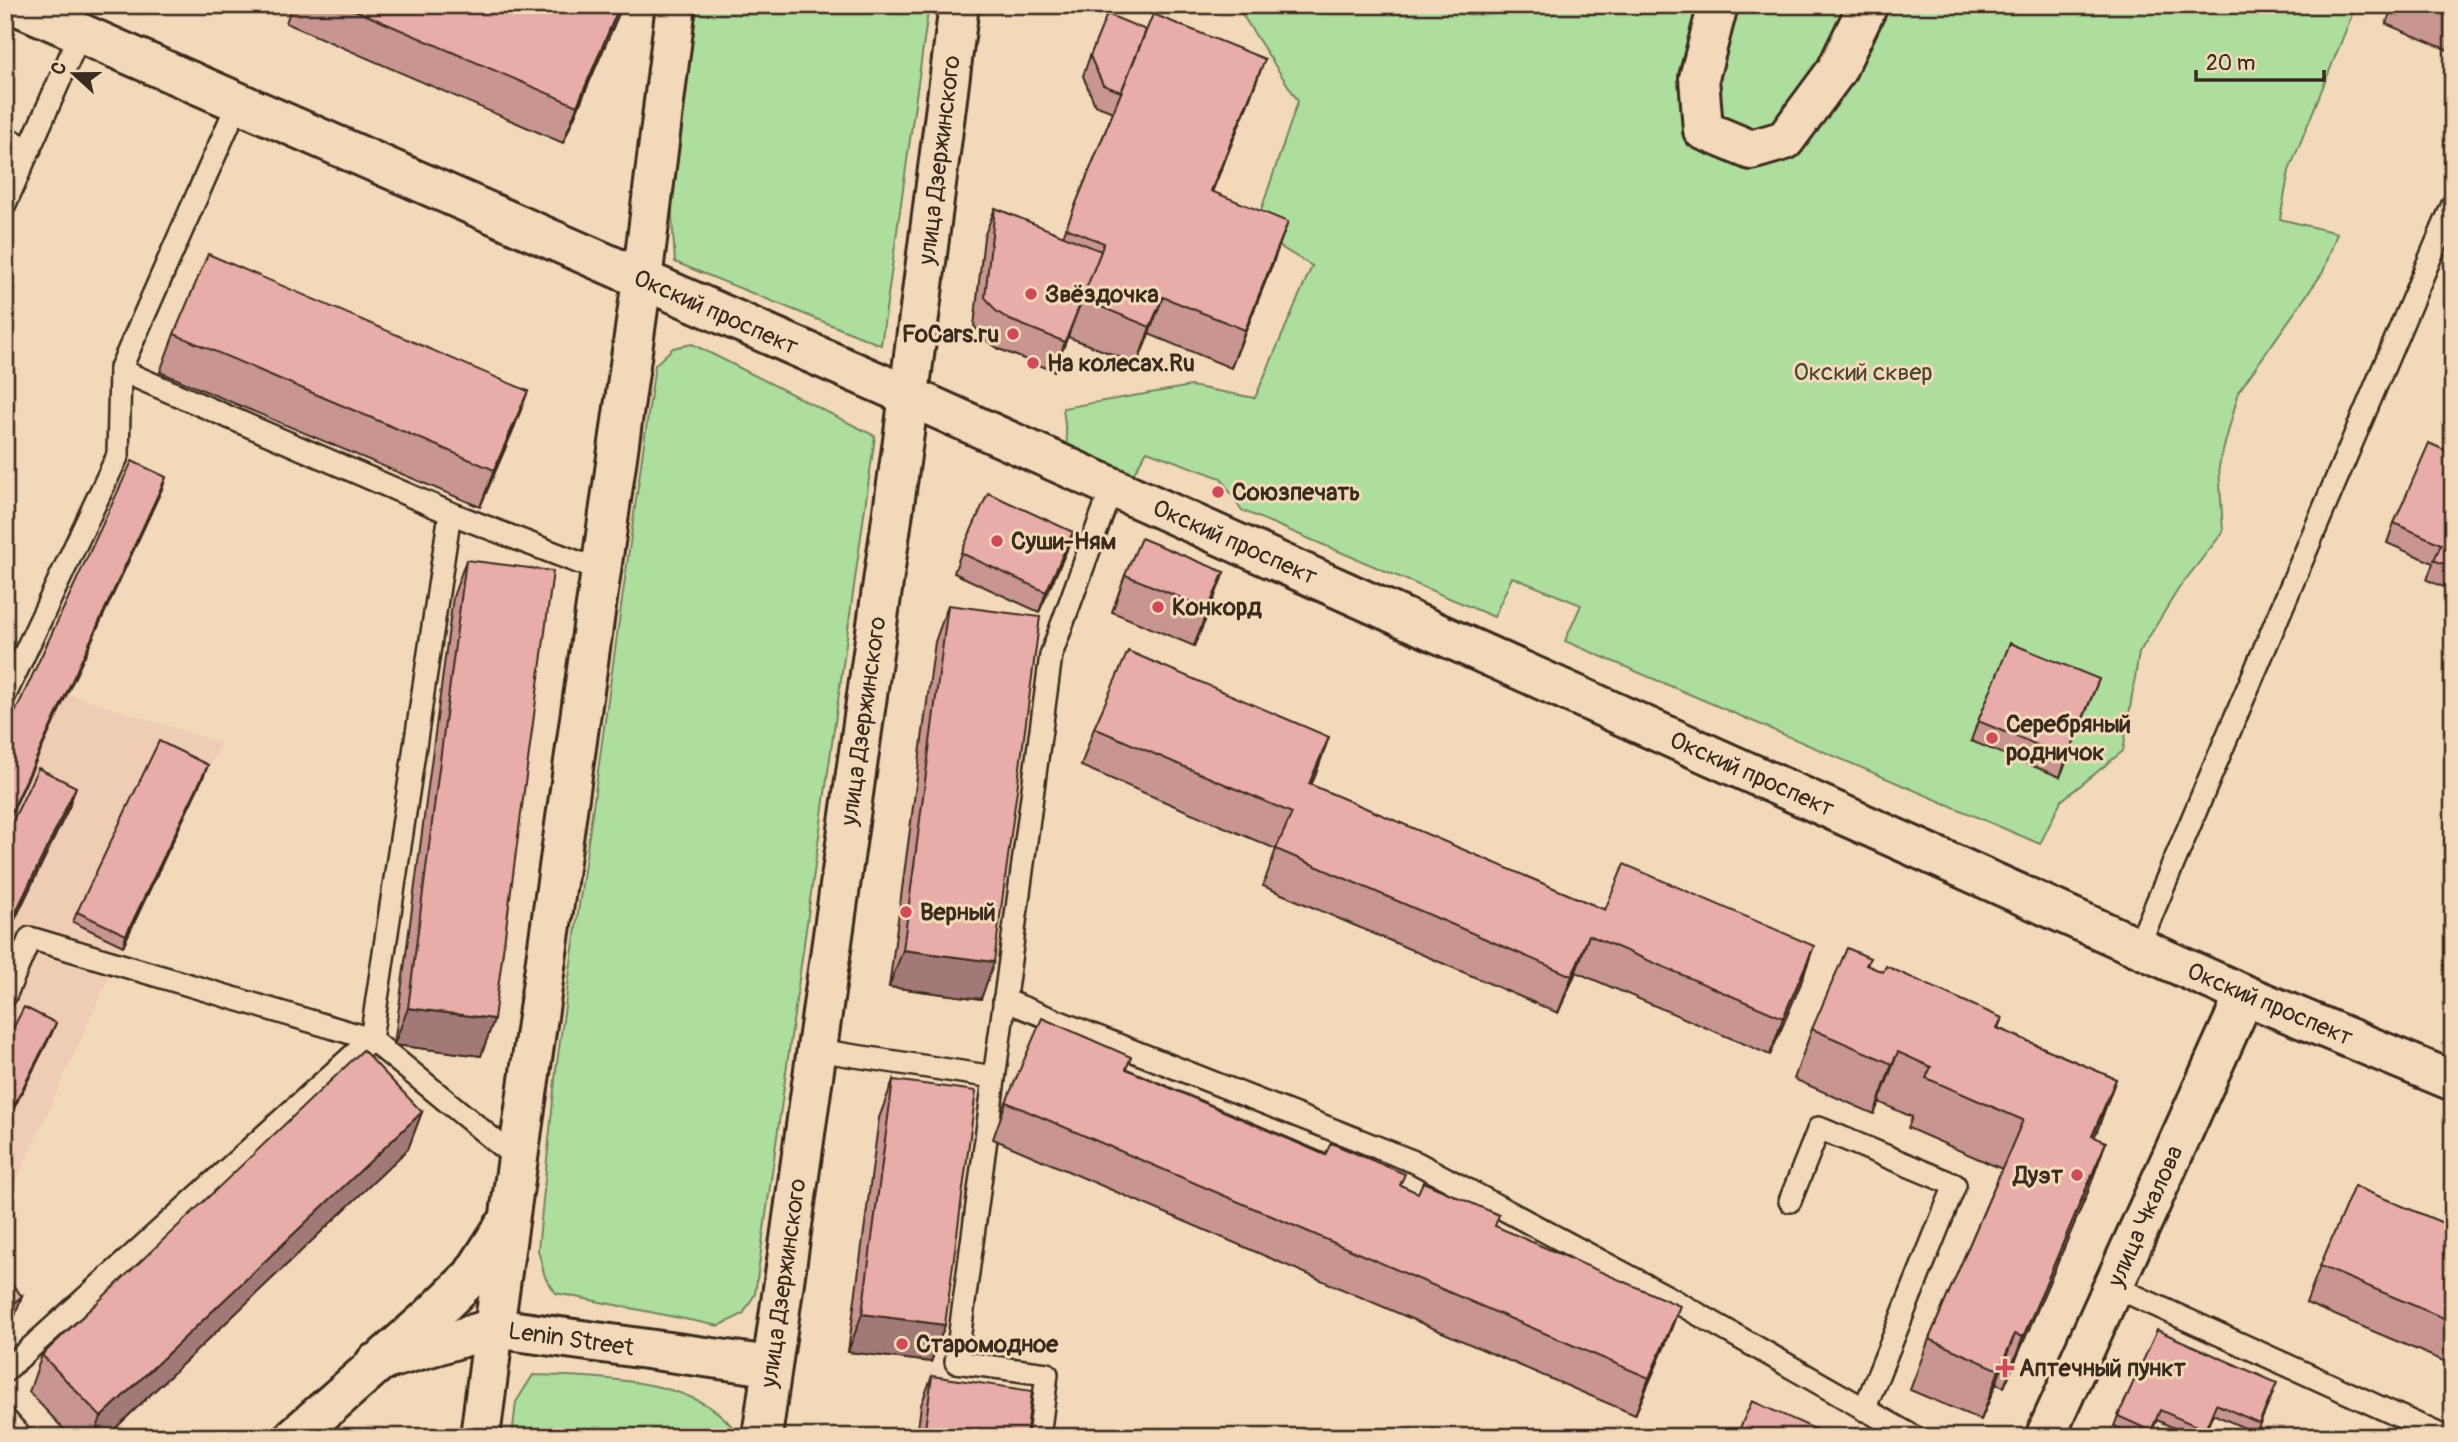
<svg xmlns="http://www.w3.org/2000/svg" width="2458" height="1442" viewBox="0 0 2458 1442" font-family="Pangolin,sans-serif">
  <rect width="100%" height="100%" fill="#f2d9b9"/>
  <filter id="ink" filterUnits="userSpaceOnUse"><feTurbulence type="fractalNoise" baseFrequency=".0143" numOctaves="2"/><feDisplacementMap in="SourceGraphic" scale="14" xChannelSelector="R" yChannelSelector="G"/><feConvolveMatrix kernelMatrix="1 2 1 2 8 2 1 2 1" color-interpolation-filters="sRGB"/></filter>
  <g filter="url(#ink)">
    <polygon fill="#efccb4" points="67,694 221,743 123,946 5,1206 5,828"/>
    <g fill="#adde9e" stroke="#74845e" stroke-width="2">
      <polygon points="697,5 929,5 881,345 675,262 671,201"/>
      <polygon points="1236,5 2356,5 2289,171 2280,219 2337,233 2323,272 2239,391 2219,466 2223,532 2179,588 2139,653 2123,751 2061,801 2040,844 1565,641 1581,605 1512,577 1494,617 1241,510 1221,478 1147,451 1132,476 1068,449 1063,408 1191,386 1255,398 1312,266 1254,231 1298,101"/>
      <polygon points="692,344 875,436 755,1294 743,1314 719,1326 556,1293 545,1277 538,1250 556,1070 655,365 673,348"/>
      <path d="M533 1375C594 1377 706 1377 739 1437H512L516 1402Z"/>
    </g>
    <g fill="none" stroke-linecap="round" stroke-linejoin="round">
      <defs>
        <g id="lane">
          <polyline points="5,138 30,149"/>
          <polyline points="5,204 80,34"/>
          <polyline points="450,513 580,563 601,564"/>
          <polyline points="5,695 118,455 120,370 238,103"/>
          <polyline points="2138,947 2453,204"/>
          <polyline points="5,996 30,938 371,1039 517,1159"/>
          <polyline points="1004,1000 1417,1163 1668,1297 1914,1437"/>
          <polyline points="816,1050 994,1077"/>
          <polyline points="1790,1201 1819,1128 1955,1185 1864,1410"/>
          <polyline points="2113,1286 2445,1437"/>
          <polyline points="5,1371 371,1039 450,513 120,370"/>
          <polyline points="5,1419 21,1437"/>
          <polyline points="1039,1437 1047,1374 956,1362 1051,655 1112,487"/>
        </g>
        <g id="street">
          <polyline points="1718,5 1699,78 1703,130 1751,150 1785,140 1836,71 1868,5"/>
          <polyline points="642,280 676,5"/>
          <polyline points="480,1437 494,1328"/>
          <polyline points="2045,1437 2245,995"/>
        </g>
        <g id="secondary">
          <polyline points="16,5 909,396 2245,995 2453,1081"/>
          <polyline points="494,1328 642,280"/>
          <polyline points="375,1363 494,1328 770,1366"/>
          <polyline points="294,1437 429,1318 472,1276 503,1228"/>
          <polyline points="762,1437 903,441 959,5"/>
        </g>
      </defs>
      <use href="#lane" stroke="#3b2a1e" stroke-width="26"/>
      <use href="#street" stroke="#3b2a1e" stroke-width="44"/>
      <use href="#secondary" stroke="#3b2a1e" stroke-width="44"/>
      <use href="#lane" stroke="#f2d9b9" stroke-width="21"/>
      <use href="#street" stroke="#f2d9b9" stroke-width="38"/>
      <use href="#secondary" stroke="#f2d9b9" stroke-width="38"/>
    </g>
    <g fill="#c89591" stroke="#3b2a1e" stroke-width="2">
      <polygon points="292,5 622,5 563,143 286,23"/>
      <polygon points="2393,5 2453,5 2453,43 2450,51 2386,24"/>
      <polygon points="1090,56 1251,96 1212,192 1274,260 1231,368 1149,334 1137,364 1068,337 1070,331 1054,371 999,349 986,340 974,326 984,237 995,208 1063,236 1113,112 1095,105 1083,76"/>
      <polygon points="174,334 528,391 514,428 480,507 160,372"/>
      <polygon points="2453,454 2453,591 2427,580 2433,563 2387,543 2394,523"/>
      <polygon points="1073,532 1066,552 1039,612 954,573 961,553"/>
      <polygon points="466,560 494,1019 481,1056 394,1045 453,597"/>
      <polygon points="1224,572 1210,609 1194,646 1112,612 1125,575"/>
      <polygon points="948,605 994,962 981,999 889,987 935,642"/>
      <polygon points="2091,699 2060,777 1971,741 1978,721"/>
      <polygon points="1094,728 1316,774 1311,785 1605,910 1801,983 1770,1055 1576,972 1558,1013 1263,886 1276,849 1081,766"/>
      <polygon points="208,765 204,775 123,946 73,922 77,912"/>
      <polygon points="69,807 5,940 5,837"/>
      <polygon points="1870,958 1867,966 2002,1018 1998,1028 2116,1079 2094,1137 2088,1192 2004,1387 1996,1384 1981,1420 1910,1390 1929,1339 2002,1169 1908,1128 1912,1117 1879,1102 1874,1114 1794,1079 1812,1029"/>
      <polygon points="1127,1069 1495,1226 1666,1343 1635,1415 993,1139 1006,1102"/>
      <polygon points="893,1080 945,1325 931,1362 848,1352 879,1118"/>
      <polygon points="422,1112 408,1149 106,1437 71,1437 29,1392 42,1355"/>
      <polygon points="2453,1227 2453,1365 2306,1303 2320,1266"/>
      <polygon points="932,1376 1026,1437 917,1437 921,1405"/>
      <polygon points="2273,1393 2256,1433 2213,1414 2203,1437 2193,1437 2157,1420 2149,1437 2138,1437 2114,1426 2118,1416"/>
    </g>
    <g fill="#a27976" stroke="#3b2a1e" stroke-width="2">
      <polygon points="620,5 622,5 619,14 563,143 577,106"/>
      <polygon points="1265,59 1251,96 1197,228 1211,191"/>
      <polygon points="1288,222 1274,260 1231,368 1245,330"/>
      <polygon points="1163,297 1149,334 1137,364 1150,327"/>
      <polygon points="1081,302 1070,331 1054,371 1065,342"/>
      <polygon points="528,391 514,428 480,507 494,470"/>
      <polygon points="166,477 163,487 5,828 5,826"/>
      <polygon points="1073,532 1066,552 1039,612 1046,592"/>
      <polygon points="1224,572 1210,609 1194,646 1208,609"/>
      <polygon points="2099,679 2091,699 2060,777 2067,757"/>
      <polygon points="1329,737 1316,774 1295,821 1309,784"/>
      <polygon points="208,765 204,775 123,946 126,935"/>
      <polygon points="76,787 69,807 5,940 10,924"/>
      <polygon points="1589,935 1576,972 1558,1013 1572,976"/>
      <polygon points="1814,946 1801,983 1770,1055 1783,1018"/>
      <polygon points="903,950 994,962 981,999 889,987"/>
      <polygon points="408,1008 494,1019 481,1056 394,1045"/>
      <polygon points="56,1023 52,1033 5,1126 5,1123"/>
      <polygon points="1898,1052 1879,1102 1874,1114 1892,1064"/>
      <polygon points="2116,1079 2098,1129 2073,1186 2092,1136"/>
      <polygon points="422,1112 408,1149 106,1437 94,1437 101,1417"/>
      <polygon points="2106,1142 2088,1192 2004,1387 2023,1337"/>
      <polygon points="22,1296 15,1316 5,1324 5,1311"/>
      <polygon points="1680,1306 1666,1343 1635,1415 1649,1378"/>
      <polygon points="862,1314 945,1325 931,1362 848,1352"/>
      <polygon points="2015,1334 1996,1384 1981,1420 1999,1370"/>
    </g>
    <g fill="#e8ada9" stroke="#3b2a1e" stroke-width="2">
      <polygon points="343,5 620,5 577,106"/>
      <polygon points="2443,5 2453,5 2453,9"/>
      <polygon points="1107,14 1146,30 1121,92 1103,85 1090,56"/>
      <polygon points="1153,14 1265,59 1211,191 1288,222 1245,330 1163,297 1150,327 1082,299 1104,243 1066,228"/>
      <polygon points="995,208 1101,251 1065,342 1010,320 996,311 985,297"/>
      <polygon points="208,254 528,391 494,470 174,334"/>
      <polygon points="2429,443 2453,454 2453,568 2434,560 2441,544 2394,523"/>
      <polygon points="132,461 166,477 5,826 5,734"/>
      <polygon points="988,493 1073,532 1046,592 961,553"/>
      <polygon points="1141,538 1224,572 1208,609 1125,575"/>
      <polygon points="466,560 553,571 494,1019 408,1008"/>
      <polygon points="948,605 1040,617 994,962 903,950"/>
      <polygon points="2010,643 2099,679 2067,757 1978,721"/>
      <polygon points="1128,651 1329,737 1309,784 1605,910 1624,864 1814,946 1783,1018 1589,935 1572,976 1276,849 1292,813 1094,728"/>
      <polygon points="159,741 208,765 126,935 77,912"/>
      <polygon points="38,768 76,787 10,924 5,922 5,837"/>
      <polygon points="1847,948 1870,958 1866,965 1883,972 1886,966 2002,1018 1997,1028 2116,1079 2092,1136 2106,1142 2023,1337 2015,1334 1999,1370 1929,1339 2023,1120 1926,1078 1931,1067 1898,1052 1892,1064 1812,1029"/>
      <polygon points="24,1007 56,1023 5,1123 5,1044"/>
      <polygon points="1042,1018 1131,1057 1126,1069 1325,1155 1331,1143 1405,1174 1400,1185 1418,1193 1423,1182 1499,1215 1495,1226 1680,1306 1649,1378 1006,1102"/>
      <polygon points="363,1050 422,1112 101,1417 42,1355"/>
      <polygon points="893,1080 976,1091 945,1325 862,1314"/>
      <polygon points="2354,1186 2453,1227 2453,1322 2320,1266"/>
      <polygon points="5,1277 22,1296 5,1311"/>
      <polygon points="2157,1330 2277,1383 2259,1423 2216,1404 2205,1430 2160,1410 2151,1431 2118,1416"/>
      <polygon points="932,1376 1032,1391 1026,1437 924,1437"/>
      <polygon points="1752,1401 1833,1437 1736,1437"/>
      <polygon points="5,1429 12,1437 5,1437"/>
    </g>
  </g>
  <g fill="#d1495b" stroke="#f2d9b9" stroke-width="2.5">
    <circle cx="1031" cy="294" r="7"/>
    <circle cx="1013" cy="334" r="7"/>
    <circle cx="1033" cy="363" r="7"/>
    <circle cx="1218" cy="492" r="7"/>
    <circle cx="997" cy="541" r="7"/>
    <circle cx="1158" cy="607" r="7"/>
    <circle cx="1992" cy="738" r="7"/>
    <circle cx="906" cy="912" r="7"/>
    <circle cx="2077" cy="1175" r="7"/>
    <circle cx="902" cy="1344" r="7"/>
    <path d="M2001.5 1357.5h7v7h7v7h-7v7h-7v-7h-7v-7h7z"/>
  </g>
  <g text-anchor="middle" stroke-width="6" stroke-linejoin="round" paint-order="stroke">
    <g font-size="24" fill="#3b2a1e" stroke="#f2d9b9">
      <text transform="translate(939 160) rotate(-83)" y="8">улица Дзержинского</text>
      <text transform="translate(716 312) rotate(24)" y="8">Окский проспект</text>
      <text transform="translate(1235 542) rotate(24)" y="8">Окский проспект</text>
      <text transform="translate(863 721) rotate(-82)" y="8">улица Дзержинского</text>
      <text transform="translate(1752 774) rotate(24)" y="8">Окский проспект</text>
      <text transform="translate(2270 1004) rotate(23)" y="8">Окский проспект</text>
      <text transform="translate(2145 1216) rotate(-66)" y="8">улица Чкалова</text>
      <text transform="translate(783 1283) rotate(-82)" y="8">улица Дзержинского</text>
      <text transform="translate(571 1339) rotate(8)" y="8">Lenin Street</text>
    </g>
    <g font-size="24" font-weight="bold" fill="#3b2a1e" stroke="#f2d9b9" text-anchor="start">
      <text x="1045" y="302">Звёздочка</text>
      <text x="999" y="342" text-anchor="end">FoCars.ru</text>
      <text x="1047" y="371">На колесах.Ru</text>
      <text x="1232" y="500">Союзпечать</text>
      <text x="1011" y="549">Суши-Ням</text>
      <text x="1172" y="615">Конкорд</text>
      <text x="2006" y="732">Серебряный<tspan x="2006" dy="28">родничок</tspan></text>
      <text x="920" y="920">Верный</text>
      <text x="2063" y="1183" text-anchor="end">Дуэт</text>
      <text x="916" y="1352">Старомодное</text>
      <text x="2019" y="1376">Аптечный пункт</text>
    </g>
    <g font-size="24" fill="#4c4531" stroke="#f2d9b9">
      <text x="1863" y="380">Окский сквер</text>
    </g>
  </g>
  <rect width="2458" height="1442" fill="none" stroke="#f2d9b9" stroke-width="28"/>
  <rect x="14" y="14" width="2430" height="1414" fill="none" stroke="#3b2a1e" stroke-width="2.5" filter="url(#ink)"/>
  <g transform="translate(74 74) rotate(291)" stroke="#f2d9b9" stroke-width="5" paint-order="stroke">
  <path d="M0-5L12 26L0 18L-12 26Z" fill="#3b2a1e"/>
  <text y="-10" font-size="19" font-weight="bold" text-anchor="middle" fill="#3b2a1e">С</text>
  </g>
  <path d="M2196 70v10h128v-10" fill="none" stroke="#3b2a1e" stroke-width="3.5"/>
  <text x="2206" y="70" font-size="21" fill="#3b2a1e" stroke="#f2d9b9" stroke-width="5" paint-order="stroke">20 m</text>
</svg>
